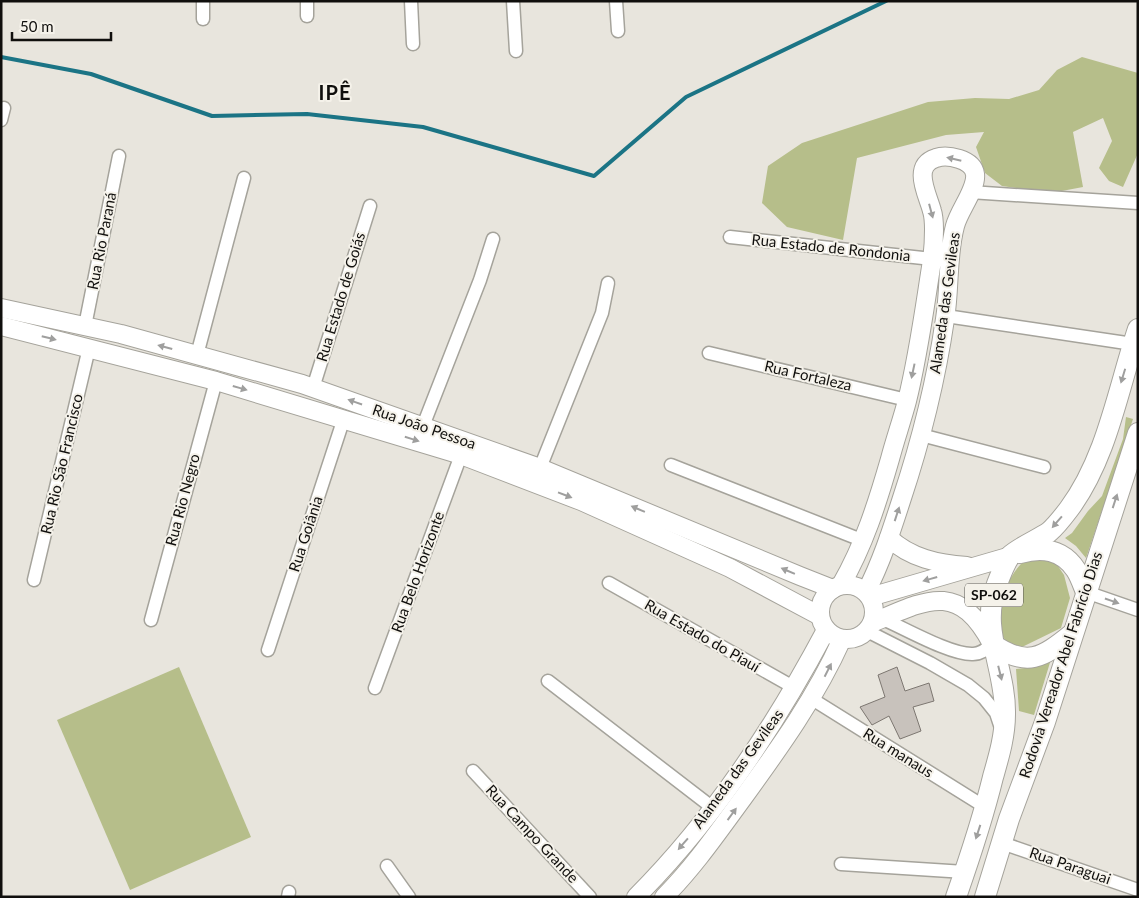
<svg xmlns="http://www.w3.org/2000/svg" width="1139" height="898" viewBox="0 0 1139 898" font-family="Lato,sans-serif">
  <rect width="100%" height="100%" fill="#e8e5dd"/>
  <g fill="#b6be8a">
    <polygon points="1082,57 1138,73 1138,153 1123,187 1109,181 1099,168 1112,141 1103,118 1073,132 1083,187 1051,193 1002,186 985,173 976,147 984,132 946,135 857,158 843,240 787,227 762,203 768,166 802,143 928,102 975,98 1009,99 1039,90 1057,70"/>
    <polygon points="1126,417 1133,419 1086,558 1076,546 1065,538 1072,533 1088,511 1102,496 1123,439"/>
    <path d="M1028 558 1051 560 1058 566 1064 575 1070 598 1061 628 1020 648C1017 647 1012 647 1009 644 986 625 1007 571 1028 558Z"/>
    <polygon points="1052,656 1034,715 1019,711 1016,669 1034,667"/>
    <polygon points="179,667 251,837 130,890 57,720"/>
  </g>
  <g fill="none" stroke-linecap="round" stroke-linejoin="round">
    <polyline stroke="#1b7485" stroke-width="4" points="1,57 91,74 212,116 307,114 423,127 594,176 686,97 886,1"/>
  </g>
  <polygon fill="#c8c2bc" stroke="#7d7771" points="897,667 905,691 929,683 934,701 913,707 921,731 900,739 889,716 872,725 860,707 885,697 878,675"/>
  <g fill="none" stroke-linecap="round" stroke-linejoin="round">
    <defs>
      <g id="street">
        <polyline points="411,1 413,44"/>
        <polyline points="513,1 516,51"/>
        <polyline points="616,1 618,31"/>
        <polyline points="307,16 307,1"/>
        <polyline points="203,19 203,1"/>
        <polyline points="1,120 4,108"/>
        <polyline points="970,192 1138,203"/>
        <polyline points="730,237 932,259"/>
        <polyline points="946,316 1133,344"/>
        <polyline points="85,326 119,156"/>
        <polyline points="709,353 907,400"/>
        <polyline points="197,355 244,178"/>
        <polyline points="313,388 370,206"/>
        <polyline points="423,426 480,280 493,239"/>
        <polyline points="921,435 1044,467"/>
        <polyline points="671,465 864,541"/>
        <polyline points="540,468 602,313 608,283"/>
        <polyline points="34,580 89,348"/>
        <polyline points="609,583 795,688"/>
        <polyline points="1086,592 1138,610"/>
        <path d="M883 619C904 628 951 655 973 654 981 654 986 649 992 644"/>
        <polyline points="151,620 216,381"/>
        <polyline points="867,631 930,663 968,685 984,698 996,713 1001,728"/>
        <polyline points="268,650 344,418"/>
        <polyline points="548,681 713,808"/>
        <polyline points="375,688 461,455"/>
        <polyline points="812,699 985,807"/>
        <polyline points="473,771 590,897"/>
        <polyline points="1002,843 1138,890"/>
        <polyline points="841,864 965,872"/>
        <polyline points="387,866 409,897"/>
        <polyline points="288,897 289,892"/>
      </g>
      <g id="secondary">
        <polyline points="1,308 121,334 302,384 540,468 800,576 833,589"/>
        <polyline points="1,326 216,381 461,455 581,501 730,568 820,616"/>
        <path d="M889 538C910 558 938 564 967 566"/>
        <circle cx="847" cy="612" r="27"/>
        <path d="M841 585C864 545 877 504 890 459 895 440 902 420 907 401 918 357 924 312 931 267 933 255 934 242 934 230 934 224 934 217 932 211 928 195 911 166 936 158 947 154 973 159 975 174 977 189 959 210 955 226 947 256 950 288 945 319 936 381 921 441 901 501 891 532 881 563 866 592"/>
        <polyline points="870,597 1011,556"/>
        <path d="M872 623C926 600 958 580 992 644"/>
        <path d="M636 897C713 820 775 726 826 630"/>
        <path d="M664 897C694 867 718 832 743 798 780 747 816 697 842 639"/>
      </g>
      <g id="primary">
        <path d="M1020 553C1042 547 1062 549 1076 570 1080 576 1083 585 1086 592"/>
        <path d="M992 644C1027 668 1042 658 1072 634"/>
        <path d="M956 897C970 857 983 818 993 777 999 756 1005 736 1005 714 1006 669 979 629 997 584 1000 576 1005 563 1010 556 1018 548 1039 539 1049 532 1056 526 1063 517 1069 509 1107 458 1118 389 1138 329"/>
        <polyline points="985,897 1009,819 1045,722 1138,433"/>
      </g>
    </defs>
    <use href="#street" stroke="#a5a39b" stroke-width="15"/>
    <use href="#secondary" stroke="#a5a39b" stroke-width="20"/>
    <use href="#primary" stroke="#a5a39b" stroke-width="22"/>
    <use href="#street" stroke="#fff" stroke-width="12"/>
    <use href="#secondary" stroke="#fff" stroke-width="18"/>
    <use href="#primary" stroke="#fff" stroke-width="20"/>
  </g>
  <defs><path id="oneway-solid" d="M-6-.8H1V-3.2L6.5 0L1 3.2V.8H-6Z" transform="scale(1.25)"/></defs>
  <g fill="#9f9f9e">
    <use href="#oneway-solid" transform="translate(954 159) rotate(-167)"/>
    <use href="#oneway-solid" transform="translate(931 211) rotate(75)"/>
    <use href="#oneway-solid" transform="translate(49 338) rotate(14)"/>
    <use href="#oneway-solid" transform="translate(165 347) rotate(-165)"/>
    <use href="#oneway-solid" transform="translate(913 371) rotate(102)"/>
    <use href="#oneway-solid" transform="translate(1123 376) rotate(107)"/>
    <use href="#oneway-solid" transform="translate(240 388) rotate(16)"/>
    <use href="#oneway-solid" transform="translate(355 402) rotate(-161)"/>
    <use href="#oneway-solid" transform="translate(412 439) rotate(17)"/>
    <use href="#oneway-solid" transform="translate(565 495) rotate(21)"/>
    <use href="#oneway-solid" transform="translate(1115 501) rotate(-72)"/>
    <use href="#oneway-solid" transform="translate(638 509) rotate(-157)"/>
    <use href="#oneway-solid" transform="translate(897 514) rotate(-72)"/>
    <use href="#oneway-solid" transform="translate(1057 522) rotate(131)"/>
    <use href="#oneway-solid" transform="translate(788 571) rotate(-157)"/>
    <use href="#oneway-solid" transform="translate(930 579) rotate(164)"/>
    <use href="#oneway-solid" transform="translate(1112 601) rotate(19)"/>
    <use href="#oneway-solid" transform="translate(828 670) rotate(-63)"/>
    <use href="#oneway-solid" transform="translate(1000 673) rotate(76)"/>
    <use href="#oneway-solid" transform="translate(732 814) rotate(-54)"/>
    <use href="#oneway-solid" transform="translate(978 832) rotate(108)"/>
    <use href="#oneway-solid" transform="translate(683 844) rotate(131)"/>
  </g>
  <g text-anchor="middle" stroke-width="4" stroke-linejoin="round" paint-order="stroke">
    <rect fill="#f5f2ea" stroke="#55534f" stroke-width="1" x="965" y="583.5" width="58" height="23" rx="4"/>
    <g font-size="14" font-weight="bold" fill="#100f0d">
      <text x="994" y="600">SP-062</text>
    </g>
    <g font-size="15" fill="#100f0d" stroke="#f5f2ea">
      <text transform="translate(102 241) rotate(-79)" y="5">Rua Rio Paraná</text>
      <text transform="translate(831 248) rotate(6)" y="5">Rua Estado de Rondonia</text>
      <text transform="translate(341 297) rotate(-73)" y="5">Rua Estado de Goiás</text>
      <text transform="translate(945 303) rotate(-82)" y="5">Alameda das Gevileas</text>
      <text transform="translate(808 376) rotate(13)" y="5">Rua Fortaleza</text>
      <text transform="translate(424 427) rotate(19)" y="5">Rua João Pessoa</text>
      <text transform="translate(62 464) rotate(-77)" y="5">Rua Rio São Francisco</text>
      <text transform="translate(183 500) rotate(-75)" y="5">Rua Rio Negro</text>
      <text transform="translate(306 534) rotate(-72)" y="5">Rua Goiânia</text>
      <text transform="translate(418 572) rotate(-70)" y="5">Rua Belo Horizonte</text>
      <text transform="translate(702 636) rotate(30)" y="5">Rua Estado do Piauí</text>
      <text transform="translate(1061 665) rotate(-72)" y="5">Rodovia Vereador Abel Fabrício Dias</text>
      <text transform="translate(898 753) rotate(32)" y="5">Rua manaus</text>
      <text transform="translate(738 769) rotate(-54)" y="5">Alameda das Gevileas</text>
      <text transform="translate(532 834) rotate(47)" y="5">Rua Campo Grande</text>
      <text transform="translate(1070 866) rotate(19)" y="5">Rua Paraguai</text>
    </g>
    <g font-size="20" font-weight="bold" letter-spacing="1" fill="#100f0d" stroke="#f5f2ea">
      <text x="335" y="100">IPÊ</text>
    </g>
  </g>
  <rect width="1139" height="898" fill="none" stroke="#100f0d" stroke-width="5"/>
  <path d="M12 32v8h99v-8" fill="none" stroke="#100f0d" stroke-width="2.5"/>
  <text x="20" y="32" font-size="15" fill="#100f0d" stroke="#f5f2ea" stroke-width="4" paint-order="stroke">50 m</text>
</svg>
